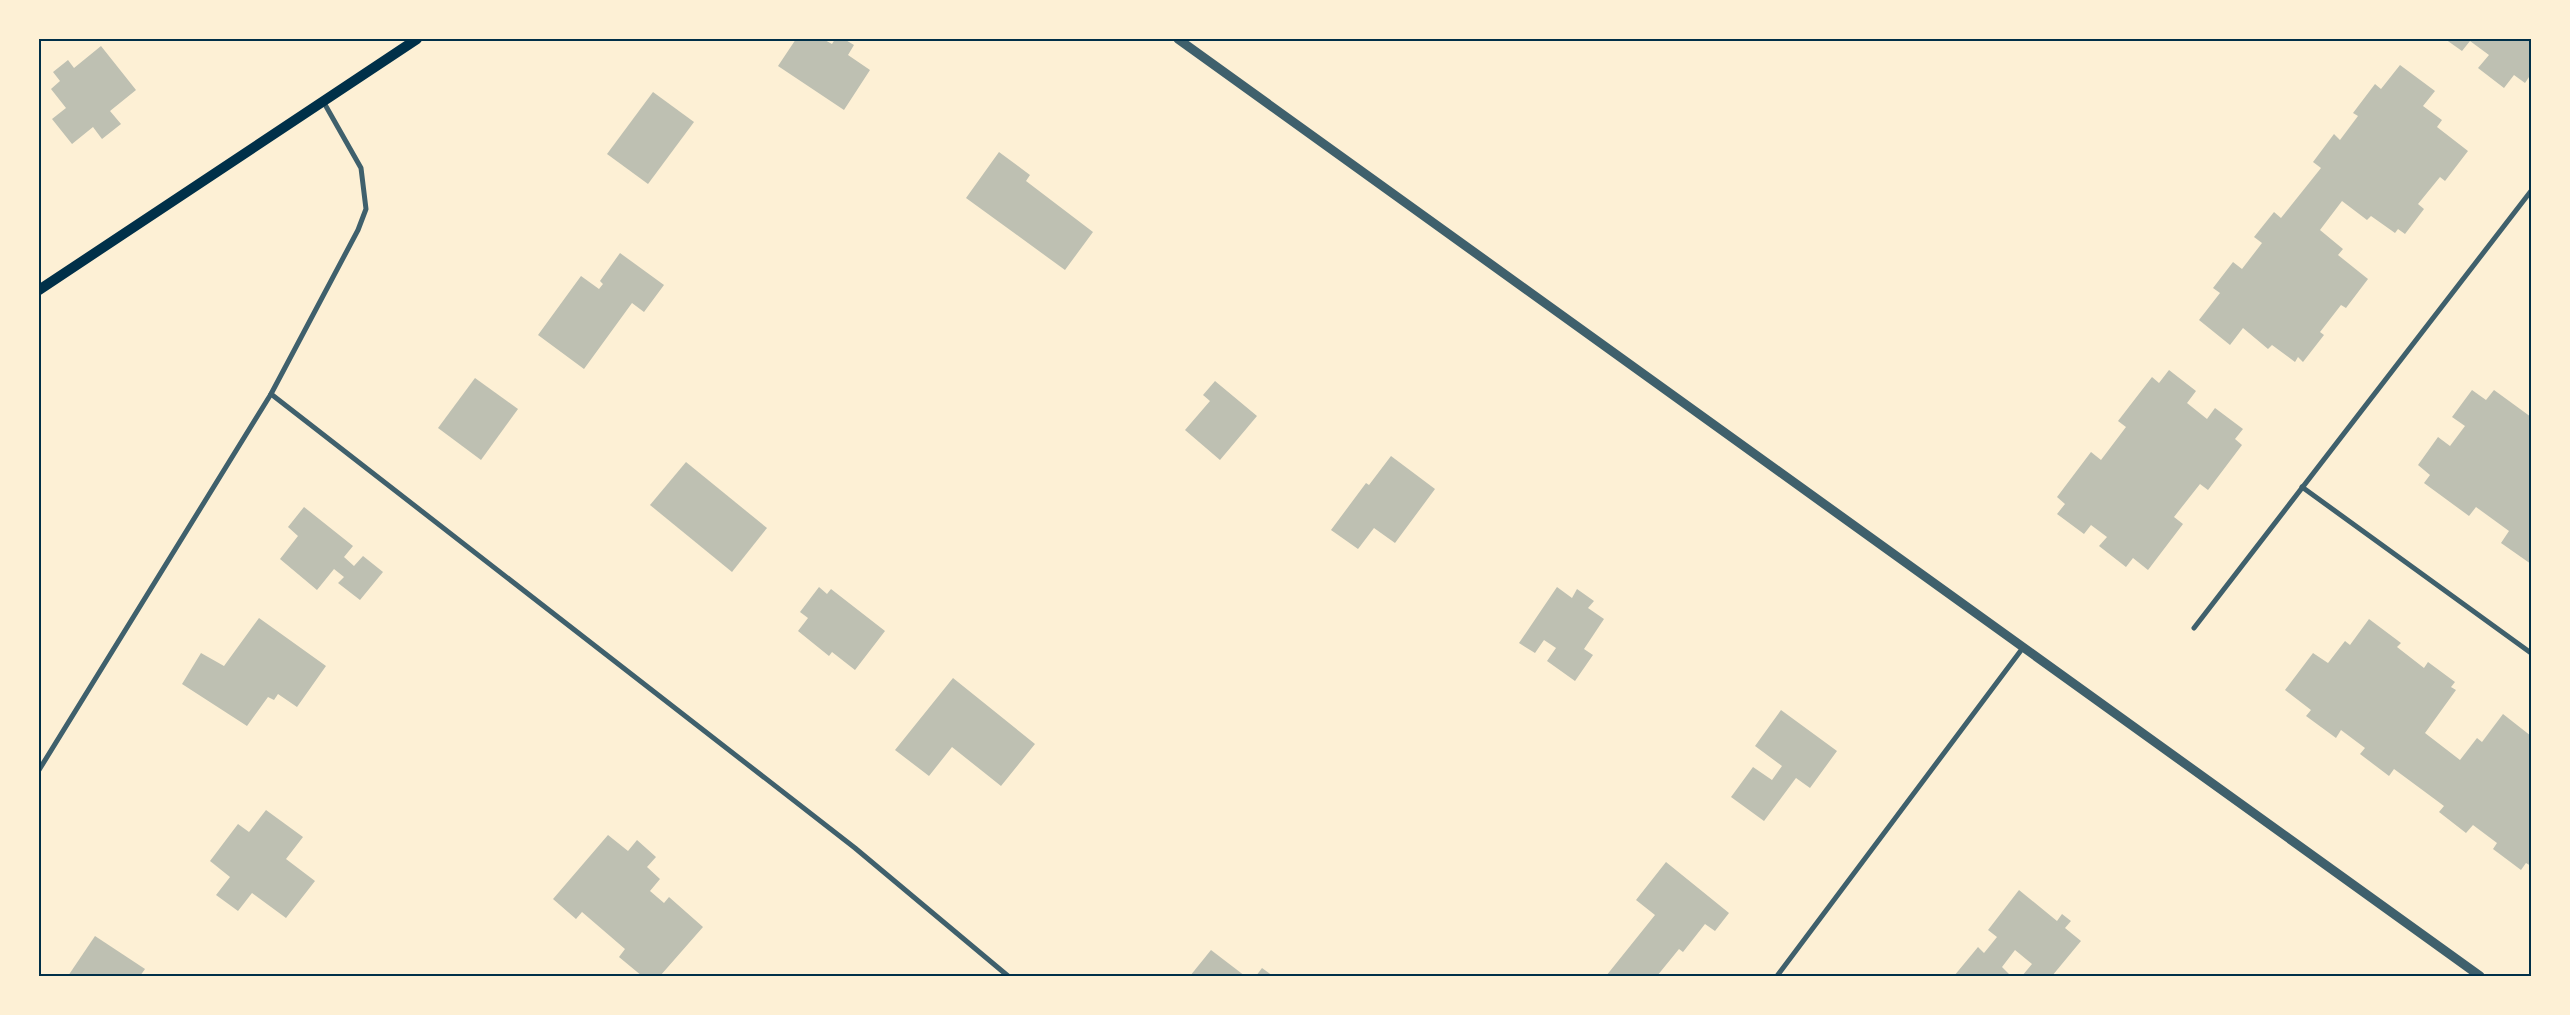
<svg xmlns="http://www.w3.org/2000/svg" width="2570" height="1015" viewBox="0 0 2570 1015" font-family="'Noto Sans',sans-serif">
  <rect width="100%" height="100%" fill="#fdf0d5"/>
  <g fill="#bec0b2">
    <polygon points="796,39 823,39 832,44 835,39 844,39 854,45 848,55 870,70 844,110 778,66"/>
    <polygon points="2445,39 2531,39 2531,74 2525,83 2514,75 2504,88 2478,68 2489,55 2470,41 2462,51"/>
    <polygon points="101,46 136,90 110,111 121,124 102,139 93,127 72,144 52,119 66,108 51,89 60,81 53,72 68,60 74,68"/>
    <polygon points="2400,65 2435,91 2423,106 2442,120 2437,127 2468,151 2445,181 2440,177 2418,204 2424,209 2405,234 2398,229 2395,233 2371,216 2367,220 2342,201 2320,230 2343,249 2338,255 2368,279 2346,308 2341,305 2320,332 2324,335 2303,362 2298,357 2295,362 2272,345 2268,349 2243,328 2230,345 2199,320 2220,293 2213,288 2233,262 2242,269 2262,243 2254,237 2274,212 2281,218 2321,168 2313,162 2334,134 2340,140 2358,116 2353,113 2375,84 2381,89"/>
    <polygon points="653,92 694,122 648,184 607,154"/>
    <polygon points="999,152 1030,175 1026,181 1093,232 1065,270 966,198"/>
    <polygon points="620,253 664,285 644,312 632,303 584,369 538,335 581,276 599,289 603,284 600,281"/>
    <polygon points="2169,370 2196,391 2187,403 2207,419 2215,408 2243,429 2235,439 2242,445 2208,490 2200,484 2174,517 2183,524 2148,570 2133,558 2126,567 2099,546 2107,537 2091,525 2084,534 2057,514 2065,504 2057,497 2091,452 2101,460 2126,427 2118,421 2152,377 2159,383"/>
    <polygon points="475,378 518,409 481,460 438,428"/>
    <polygon points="1215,381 1257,416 1220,460 1185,430 1210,401 1203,395"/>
    <polygon points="2472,390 2486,400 2494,390 2531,417 2531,564 2501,543 2509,531 2476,507 2469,516 2424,483 2430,475 2418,465 2438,437 2450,446 2465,426 2452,417"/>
    <polygon points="1391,456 1435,489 1395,543 1374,528 1358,549 1331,530 1366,483 1369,485"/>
    <polygon points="686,462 767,528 732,572 650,505"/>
    <polygon points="304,507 353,546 344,557 354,566 363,556 383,572 360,600 338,583 344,577 334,569 317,590 280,559 298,536 288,527"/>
    <polygon points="819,587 827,594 831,589 885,631 855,670 832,652 829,656 798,631 808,618 800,612"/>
    <polygon points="1557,587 1572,598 1577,589 1594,601 1588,608 1604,619 1584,649 1593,655 1575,681 1547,661 1556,648 1544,640 1535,653 1519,643"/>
    <polygon points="259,618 326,666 297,707 278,694 274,700 268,697 247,726 182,684 201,653 224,666"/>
    <polygon points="2369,619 2401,643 2397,647 2424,668 2428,662 2455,682 2451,687 2456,690 2425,733 2460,760 2477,738 2482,742 2503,714 2531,736 2531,866 2526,863 2521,870 2493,849 2497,843 2473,825 2466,833 2439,812 2444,806 2394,769 2389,776 2360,754 2365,748 2341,730 2336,738 2306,716 2311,710 2285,690 2313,653 2328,663 2345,641 2350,645"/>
    <polygon points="953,678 1035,744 1001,786 952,747 929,776 895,750"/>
    <polygon points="1781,710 1837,751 1810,788 1796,778 1764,821 1731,797 1753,767 1772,780 1782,766 1755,746"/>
    <polygon points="266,810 303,837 286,859 315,881 286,918 252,893 238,911 216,895 230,877 210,861 238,824 249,832"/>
    <polygon points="608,835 628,851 637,840 656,857 647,867 660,879 650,891 664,903 669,897 703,927 660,976 642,976 619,957 625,949 582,912 576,919 553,899"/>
    <polygon points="1666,862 1729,913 1715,931 1705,924 1683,952 1679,949 1657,976 1606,976 1655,915 1636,900"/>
    <polygon points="2019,890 2057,921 2062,914 2071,921 2065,928 2081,941 2052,976 2022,976 2032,964 2015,950 2002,967 2011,976 1954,976 1978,947 1984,953 1997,937 1988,930"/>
    <polygon points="95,936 145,969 140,976 68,976"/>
    <polygon points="1211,950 1245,976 1190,976"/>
    <polygon points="1262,968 1273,976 1256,976"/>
  </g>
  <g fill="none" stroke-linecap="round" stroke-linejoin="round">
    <g stroke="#3f606c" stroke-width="5">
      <polyline points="271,394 855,848 1008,976"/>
      <polyline points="2302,487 2531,653"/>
      <polyline points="2194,628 2531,191"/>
      <polyline points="39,770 271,394 358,230 366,209 361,168 323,101"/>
      <polyline points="1777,976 2022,649"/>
    </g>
    <polyline stroke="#3f606c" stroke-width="9" points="1178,39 2480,976"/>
    <polyline stroke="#003049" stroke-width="10" points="39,290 417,39"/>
  </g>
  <rect width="2570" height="1015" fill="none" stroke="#fdf0d5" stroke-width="80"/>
  <rect x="40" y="40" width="2490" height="935" fill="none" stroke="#003049" stroke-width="2"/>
</svg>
